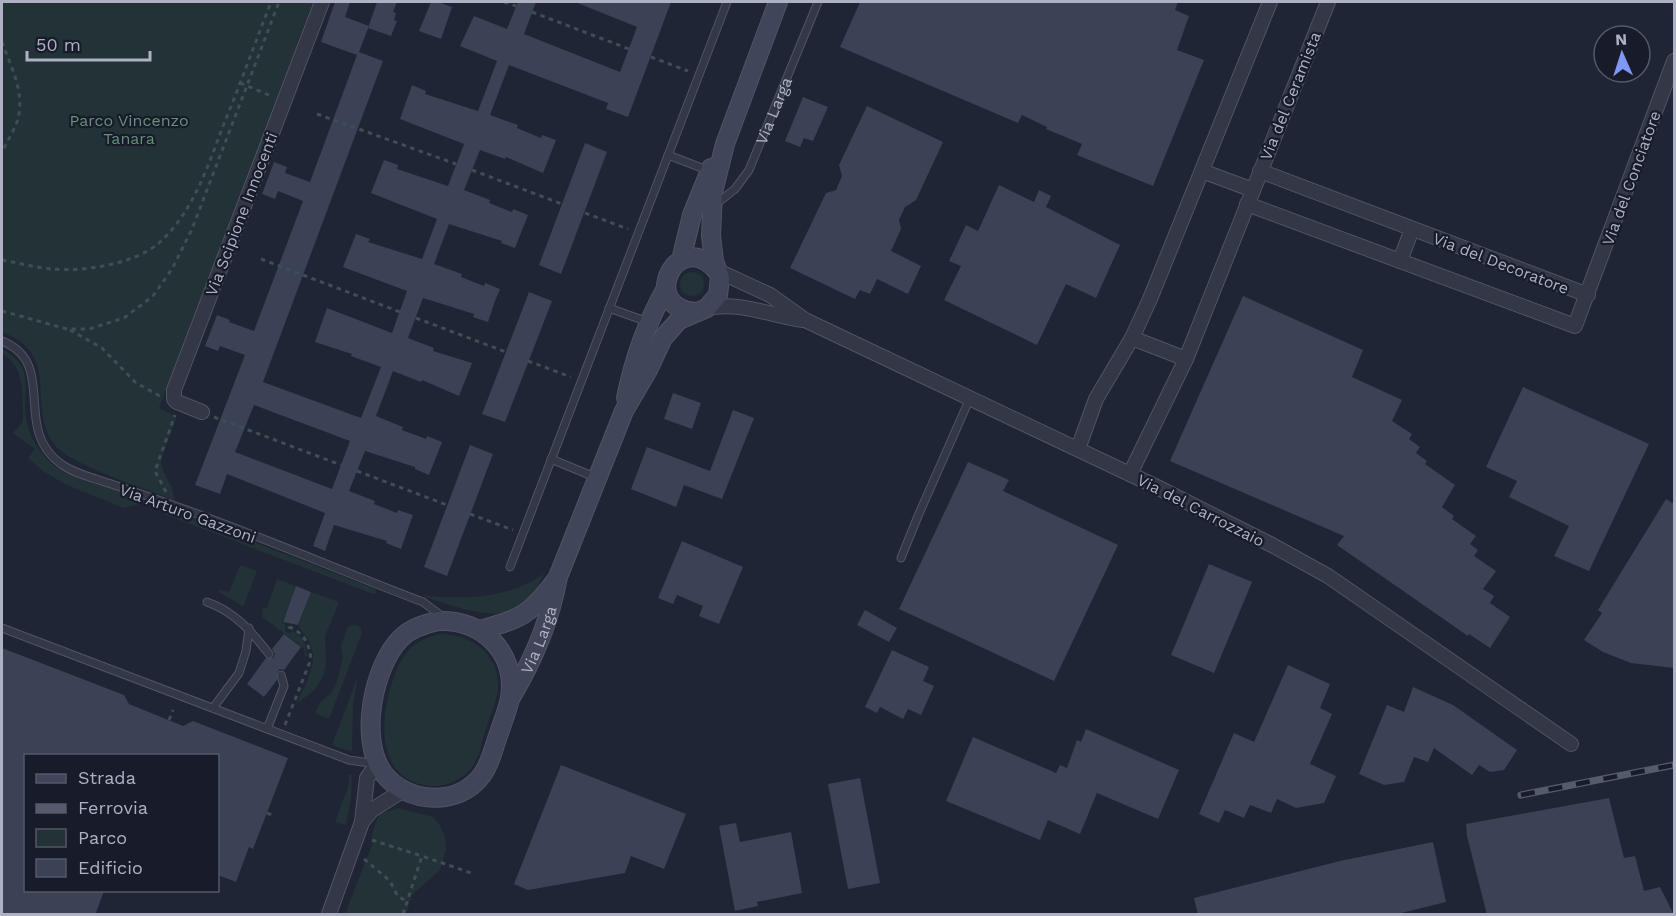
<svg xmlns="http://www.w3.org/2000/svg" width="1676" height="916" viewBox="0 0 1676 916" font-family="'Work Sans',sans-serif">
  <rect width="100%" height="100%" fill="#1f2535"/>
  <g fill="#223237">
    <path d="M2 2H313L159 408 177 417 161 458C160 474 175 484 174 500 149 490 67 464 54 444 26 405 62 354 2 332Z"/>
    <circle cx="692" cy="284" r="12"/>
    <path d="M2 349C36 368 22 387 26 417 28 433 36 447 46 458 71 487 118 480 146 502L124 508 65 484 43 471 28 458 35 449 13 433 22 423 23 419C22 394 26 368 2 353Z"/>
    <polygon points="166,508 375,589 377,593 373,594 164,514"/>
    <polygon points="240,565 257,571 244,605 242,606 219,592 219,589 229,592"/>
    <path d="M544 573C538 585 532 601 520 608 495 623 446 604 421 595 459 600 512 599 544 573Z"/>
    <polygon points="277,579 296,586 282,623 286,624 285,627 286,632 290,633 293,631 303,639 308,657 305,656 304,648 262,617 263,607 267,608"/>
    <path d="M311 592 339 602 325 636 326 663 324 674 315 690 297 703C310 674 325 653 298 627Z"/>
    <polygon points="354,624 360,627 362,633 329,719 315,713 320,703 331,693 336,684 343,659 341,645 348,627"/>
    <path d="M440 634C472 634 501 655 498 690 496 703 490 717 486 729 482 740 480 754 474 764 466 778 447 787 431 786 377 782 379 721 392 683 396 672 399 660 408 651 417 641 428 637 440 634Z"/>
    <polygon points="358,676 353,704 352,752 332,745"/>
    <polygon points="349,775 352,775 351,798 346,825 335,822 348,787"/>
    <path d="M398 808 433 817 439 824 445 837 446 849 440 870 412 895 406 914H345L372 845C371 833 374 825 380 814Z"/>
  </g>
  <g fill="#3b4256" fill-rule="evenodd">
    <path d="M335 2H350L345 17 369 26 359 52 383 61 263 382 361 418 381 367 351 356 352 354 315 342 327 308 392 333 407 291 343 267 356 234 370 239 368 242 422 259 437 219 371 193 384 160 398 165 397 169 448 186 464 144 400 119 412 85 426 91 425 94 478 111 497 61 460 46 474 16 507 29 518 2H536L524 34 620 72 637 27 575 2H671L628 117 606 109 608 103 509 65 490 115 518 125 517 128 541 138 542 135 556 140 543 173 506 157 505 159 480 150 464 190 490 200 489 203 512 212 513 209 528 215 515 248 501 243 502 241 449 224 434 264 462 274 461 277 484 286 485 283 500 289 495 301 488 322 473 317 474 314 423 298 408 338 434 348 433 351 472 363 459 396 422 380 421 382 393 371 376 416 403 427 402 430 426 439 427 436 442 442 429 475 415 469V467L365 451 349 491 375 501 374 504 397 513 398 510 413 515 401 549 386 543 387 541 334 525 325 551 313 546 325 513 227 474 220 494 195 485 245 355 220 346 218 351 205 346 217 315 230 320 229 322 254 331 303 201 278 191 275 199 262 194 274 162 287 167 285 173 310 182 357 55 321 42ZM254 405 350 441 332 489 235 452Z"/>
    <polygon points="377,2 397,2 393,12 396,13 394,20 397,21 391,36 368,28"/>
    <polygon points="431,2 438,2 452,7 441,39 419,31"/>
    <polygon points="860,2 1178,2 1175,10 1189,16 1177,50 1204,60 1153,186 1077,155 1082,144 1046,129 1047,127 1022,115 1018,123 840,47"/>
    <polygon points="803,97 828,107 813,141 804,138 800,147 785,141"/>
    <polygon points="867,106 943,142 916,200 905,207 899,220 901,229 891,251 921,266 908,294 877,279 870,294 860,290 855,299 790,268 826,193 836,190 842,176 839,165"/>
    <polygon points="585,143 607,152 561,274 539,265"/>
    <polygon points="999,185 1034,202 1039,190 1051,196 1046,207 1120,245 1096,298 1066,284 1037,345 944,300 961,266 949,261 966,225 978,231"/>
    <polygon points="529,292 552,301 505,422 482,414"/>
    <polygon points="1243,296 1363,350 1352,377 1402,400 1392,421 1412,434 1409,439 1420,447 1416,453 1427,461 1425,464 1455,485 1442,507 1454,516 1452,519 1476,536 1470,544 1478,550 1474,556 1496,571 1483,589 1494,596 1490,603 1510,617 1490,648 1469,634 1468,636 1337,545 1344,536 1170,461"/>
    <polygon points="1523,387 1649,444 1589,571 1554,556 1569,526 1509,497 1517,481 1486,467"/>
    <polygon points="673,393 701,403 692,429 664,419"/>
    <polygon points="733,410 754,418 722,499 684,485 676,507 631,489 647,447 710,471"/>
    <polygon points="470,445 493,454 447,576 424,567"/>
    <polygon points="968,462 1009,480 1003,491 1118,545 1054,681 899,609"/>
    <polygon points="1666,499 1674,504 1674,668 1631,663 1603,652 1584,640 1602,613 1598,610"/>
    <polygon points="682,541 743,567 719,624 699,616 703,606 677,595 673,604 658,598"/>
    <polygon points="1209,564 1252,582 1214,673 1171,655"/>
    <polygon points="296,586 311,592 298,625 283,622"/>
    <polygon points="865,610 897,628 889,642 857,625"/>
    <polygon points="284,634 301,647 284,670 280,669 277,672 277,680 264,697 247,684 266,658 273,658 275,654 272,649"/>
    <polygon points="2,648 124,695 129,704 183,726 193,721 288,758 253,849 249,847 236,882 218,875 218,756 26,756 26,891 104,891 95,915 2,915"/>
    <polygon points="892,650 929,667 923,681 934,686 921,715 908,709 903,719 880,707 877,713 865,707"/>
    <polygon points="1288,665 1330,684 1320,708 1332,714 1310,764 1336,776 1324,803 1296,808 1277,799 1271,813 1250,805 1244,818 1225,810 1219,823 1199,814 1234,733 1254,742"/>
    <polygon points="1413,687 1453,705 1517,750 1504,770 1490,772 1479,765 1472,775 1434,748 1428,762 1414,757 1404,782 1384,785 1359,774 1387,705 1404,712"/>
    <polygon points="1086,729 1179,770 1158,819 1097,793 1080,834 1048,820 1040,840 946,801 973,737 1056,773 1060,765 1067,768 1077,740 1081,742"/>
    <polygon points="561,765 686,814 664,869 631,856 625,873 528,890 514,884"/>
    <polygon points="860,778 880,883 848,889 828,784"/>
    <polygon points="1609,798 1624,858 1635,856 1644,891 1660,887 1674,915 1487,915 1467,836 1466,824"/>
    <polygon points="736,823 740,842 791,832 802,893 757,902 758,906 735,911 719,826"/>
    <polygon points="1433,842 1446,902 1393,915 1198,915 1194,898 1340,861"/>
  </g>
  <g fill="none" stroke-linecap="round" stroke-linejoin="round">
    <defs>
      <g id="lane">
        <polyline points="668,155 707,170"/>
        <path id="s1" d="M716 204 735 189 749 170 818 2"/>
        <polyline points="609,308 648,322"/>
        <path d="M2 341C59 364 11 428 61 464 72 472 86 476 99 480 120 487 142 494 164 502 251 532 336 569 423 602L443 617"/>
        <polyline points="551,459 597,478"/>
        <polyline points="901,558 918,516 970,398"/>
        <polyline points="510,567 727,2"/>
        <path d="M207 602C235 612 251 631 269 654"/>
        <polyline points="2,628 349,760 377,764"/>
        <polyline points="213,708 239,673 246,651 249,628"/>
        <polyline points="267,729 284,686 281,675"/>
      </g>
      <g id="street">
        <polyline points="1202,171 1253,190"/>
        <polyline points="1260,171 1588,295"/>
        <polyline points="1247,204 1575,326 1674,61"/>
        <polyline points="1400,261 1412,229"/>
        <polyline points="716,270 770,295 805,320 1155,486 1272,545 1328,576 1571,744"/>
        <path d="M707 308C740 301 771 316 803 320"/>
        <polyline points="1132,338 1186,359"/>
        <polyline points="202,412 177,402 174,399 174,390 322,2"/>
        <polyline points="1078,449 1096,399 1132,338 1150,299 1270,2"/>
        <polyline points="1130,474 1186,359 1328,2"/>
        <polyline points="362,822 372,810 402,791"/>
        <polyline points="329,914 362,822 367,778 377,764"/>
      </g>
      <g id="secondary">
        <polyline points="681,260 692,215 711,168"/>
        <path d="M695 312C638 307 677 227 716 270"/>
        <path d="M626 398C634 358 646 324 666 288"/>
        <path d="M438 621C482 619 517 652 510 698 508 709 503 721 499 733 494 746 491 763 482 775 459 807 407 804 384 774 358 741 373 666 401 638 411 628 424 624 438 621Z"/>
        <path d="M480 630C522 618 529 616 556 580"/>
        <path id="s2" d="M510 699C533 661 550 621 558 577L624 411 648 370 663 338 679 320 707 308 718 295 720 278 714 261 711 236 713 192 725 144 778 2"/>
      </g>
    </defs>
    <use href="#lane" stroke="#505464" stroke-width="9"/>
    <use href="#street" stroke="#505464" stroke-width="16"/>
    <use href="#secondary" stroke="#505464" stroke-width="20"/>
    <g stroke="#3f4d54" stroke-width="3" stroke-dasharray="4.5 4.5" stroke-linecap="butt">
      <polyline points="504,2 516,6"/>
      <polyline points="532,12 629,49"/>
      <path d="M2 42C11 67 26 94 17 122 13 132 7 142 2 152"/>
      <polyline points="651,57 688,71"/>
      <polyline points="240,83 271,96"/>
      <polyline points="317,114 456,164"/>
      <polyline points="472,170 562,204"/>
      <polyline points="585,213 628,229"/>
      <polyline points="261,259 400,312"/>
      <path d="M2 260C18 263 34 267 51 269 83 272 136 264 160 242 193 212 208 166 223 126 240 85 255 43 271 2"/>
      <polyline points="2,311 67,329 89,329 124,318 153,296 172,269 192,229 279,2"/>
      <polyline points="416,318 506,352"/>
      <polyline points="70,330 102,348 136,383 160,396"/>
      <polyline points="528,361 571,377"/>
      <polyline points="214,417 341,465"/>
      <polyline points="357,471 447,505"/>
      <polyline points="166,492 155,471 175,415"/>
      <polyline points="470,514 513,530"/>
      <polyline points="169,720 173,710"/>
      <path d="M285 725 311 659C309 643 304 633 289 627L290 624"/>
      <polyline points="267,813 272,815"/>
      <polyline points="372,840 422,856"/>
      <polyline points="364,859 390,881 397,895 407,902"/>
      <polyline points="403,914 422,856 474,874"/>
    </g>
    <use href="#lane" stroke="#333746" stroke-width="7"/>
    <use href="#street" stroke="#333746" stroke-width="14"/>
    <use href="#secondary" stroke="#414559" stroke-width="18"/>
    <defs>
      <polyline id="rail" points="1521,795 1674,765"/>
    </defs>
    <use href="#rail" stroke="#555a6d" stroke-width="7"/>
    <use href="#rail" stroke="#181c2a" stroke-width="4.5" stroke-dasharray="14" stroke-linecap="butt"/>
  </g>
  <g text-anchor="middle" stroke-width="4.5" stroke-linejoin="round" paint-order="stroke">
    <g font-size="16" fill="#adb1c3" stroke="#181c2a">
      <text transform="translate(1290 96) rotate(-68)" y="6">Via del Ceramista</text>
      <text dy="6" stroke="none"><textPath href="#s1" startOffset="112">Via Larga</textPath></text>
      <text transform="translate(1631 178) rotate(-70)" y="6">Via del Conciatore</text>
      <text transform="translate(241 214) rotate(-69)" y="6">Via Scipione Innocenti</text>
      <text transform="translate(1501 263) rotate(21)" y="6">Via del Decoratore</text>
      <text transform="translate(1201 510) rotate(27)" y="6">Via del Carrozzaio</text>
      <text transform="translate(188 513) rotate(20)" y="6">Via Arturo Gazzoni</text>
      <text dy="6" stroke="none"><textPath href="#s2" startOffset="66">Via Larga</textPath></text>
    </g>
    <g font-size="16" fill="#659278" stroke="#181c2a">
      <text x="129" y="126">Parco Vincenzo<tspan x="129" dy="18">Tanara</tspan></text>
    </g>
  </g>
  <rect width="1676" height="916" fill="none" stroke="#adb1c3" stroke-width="6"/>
  <rect x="24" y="754" width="195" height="138" fill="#181c2a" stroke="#545867" stroke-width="1.5"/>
  <rect x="36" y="774" width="30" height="9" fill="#414559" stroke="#545867" stroke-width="1.5"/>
  <text x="78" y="784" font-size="18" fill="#adb1c3">Strada</text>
  <rect x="36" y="804" width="30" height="9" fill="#555a6d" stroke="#545867" stroke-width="1.5"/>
  <text x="78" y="814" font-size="18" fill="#adb1c3">Ferrovia</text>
  <rect x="36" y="829" width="30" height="18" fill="#223237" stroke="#545867" stroke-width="1.5"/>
  <text x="78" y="844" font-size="18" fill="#adb1c3">Parco</text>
  <rect x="36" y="859" width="30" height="18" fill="#3b4256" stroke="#545867" stroke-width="1.5"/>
  <text x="78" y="874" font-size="18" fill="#adb1c3">Edificio</text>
  <g transform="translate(1622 54) rotate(357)"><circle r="28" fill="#181c2a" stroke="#545867" stroke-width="1.5"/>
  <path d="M0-4.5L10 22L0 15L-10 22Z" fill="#7f97f5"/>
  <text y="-9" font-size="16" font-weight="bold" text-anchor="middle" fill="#adb1c3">N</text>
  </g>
  <path d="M27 51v9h123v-9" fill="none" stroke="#adb1c3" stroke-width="3"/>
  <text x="36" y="51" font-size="18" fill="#adb1c3" stroke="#181c2a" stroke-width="4.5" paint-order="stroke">50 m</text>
</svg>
